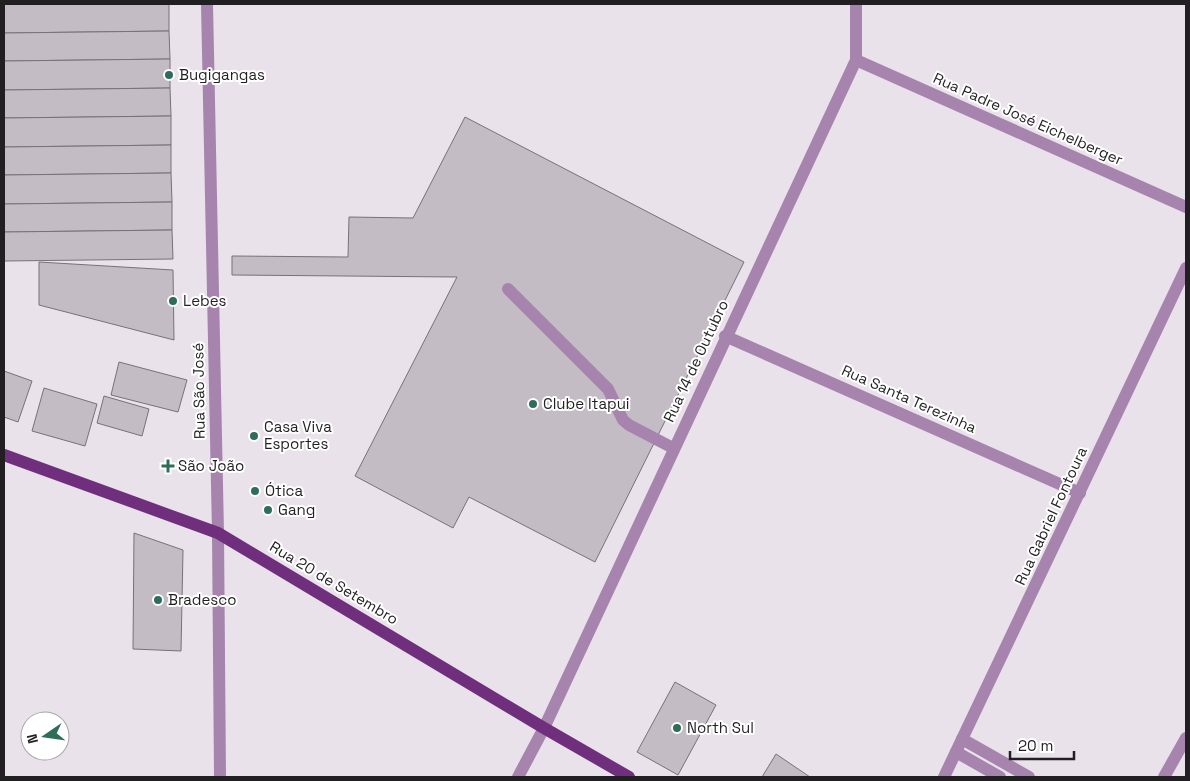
<svg xmlns="http://www.w3.org/2000/svg" width="1190" height="781" viewBox="0 0 1190 781" font-family="'Space Grotesk',sans-serif">
  <rect width="100%" height="100%" fill="#e9e2ea"/>
  <g fill="#c3bcc4" stroke="#777178">
    <polygon points="4,4 169,4 169,31 4,33"/>
    <polygon points="169,31 170,59 4,61 4,33"/>
    <polygon points="170,59 170,88 4,90 4,61"/>
    <polygon points="170,88 171,116 4,118 4,90"/>
    <polygon points="171,116 171,145 4,147 4,118"/>
    <polygon points="465,117 744,262 595,562 469,497 453,528 355,476 457,277 232,275 232,256 348,257 349,217 413,218"/>
    <polygon points="171,145 171,173 4,175 4,147"/>
    <polygon points="171,173 172,202 4,204 4,175"/>
    <polygon points="172,202 172,230 4,232 4,204"/>
    <polygon points="172,230 173,259 4,261 4,232"/>
    <polygon points="39,262 173,270 174,340 39,305"/>
    <polygon points="119,362 187,380 178,412 111,395"/>
    <polygon points="4,371 32,381 18,422 4,417"/>
    <polygon points="44,388 97,404 85,446 32,431"/>
    <polygon points="104,396 149,409 142,436 97,423"/>
    <polygon points="134,533 183,550 181,651 133,649"/>
    <polygon points="675,682 716,705 678,775 637,752"/>
    <polygon points="776,754 810,777 762,777"/>
  </g>
  <g fill="none" stroke-linecap="round" stroke-linejoin="round">
    <g stroke="#a684ad" stroke-width="12">
      <polyline points="207,4 218,533 220,777"/>
      <polyline points="856,60 1186,207"/>
      <polyline points="508,289 608,389 623,420 629,425 673,448"/>
      <polyline points="725,336 1080,493"/>
      <polyline points="962,739 1029,777"/>
      <polyline points="956,752 1000,777"/>
      <polyline points="518,777 544,728 856,60 856,4"/>
      <polyline points="944,777 1186,268"/>
      <polyline points="1164,777 1186,738"/>
    </g>
    <polyline stroke="#6f2f7c" stroke-width="12" points="4,455 218,533 544,728 629,777"/>
  </g>
  <g fill="#2e6d5a" stroke="#fff" stroke-width="2">
    <circle cx="169" cy="75" r="5"/>
    <circle cx="173" cy="301" r="5"/>
    <circle cx="533" cy="404" r="5"/>
    <circle cx="254" cy="436" r="5"/>
    <path d="M165.5 458.5h5v5h5v5h-5v5h-5v-5h-5v-5h5z"/>
    <circle cx="255" cy="491" r="5"/>
    <circle cx="268" cy="510" r="5"/>
    <circle cx="158" cy="600" r="5"/>
    <circle cx="677" cy="728" r="5"/>
  </g>
  <g text-anchor="middle" stroke-width="4" stroke-linejoin="round" paint-order="stroke">
    <g font-size="15" fill="#211f22" stroke="#fff" text-anchor="start">
      <text x="179" y="80">Bugigangas</text>
      <text x="183" y="306">Lebes</text>
      <text x="543" y="409">Clube Itapui</text>
      <text x="264" y="432">Casa Viva<tspan x="264" dy="17">Esportes</tspan></text>
      <text x="178" y="471">São João</text>
      <text x="265" y="496">Ótica</text>
      <text x="278" y="515">Gang</text>
      <text x="168" y="605">Bradesco</text>
      <text x="687" y="733">North Sul</text>
    </g>
    <g font-size="15" fill="#211f22" stroke="#fff">
      <text transform="translate(1028 119) rotate(24)" y="5">Rua Padre José Eichelberger</text>
      <text transform="translate(696 361) rotate(-65)" y="5">Rua 14 de Outubro</text>
      <text transform="translate(199 391) rotate(-91)" y="5">Rua São José</text>
      <text transform="translate(909 399) rotate(24)" y="5">Rua Santa Terezinha</text>
      <text transform="translate(1051 516) rotate(-65)" y="5">Rua Gabriel Fontoura</text>
      <text transform="translate(334 583) rotate(31)" y="5">Rua 20 de Setembro</text>
    </g>
  </g>
  <rect width="1190" height="781" fill="none" stroke="#211f22" stroke-width="10"/>
  <g transform="translate(45 736) rotate(257)"><circle r="24" fill="#ffffff" stroke="#a6a5a7"/>
  <path d="M0-4L9 19L0 12L-9 19Z" fill="#2e6d5a"/>
  <text y="-8" font-size="14" font-weight="bold" text-anchor="middle" fill="#211f22">N</text>
  </g>
  <path d="M1010 751v8h64v-8" fill="none" stroke="#211f22" stroke-width="2.5"/>
  <text x="1018" y="751" font-size="15" fill="#211f22" stroke="#ffffff" stroke-width="4" paint-order="stroke">20 m</text>
</svg>
